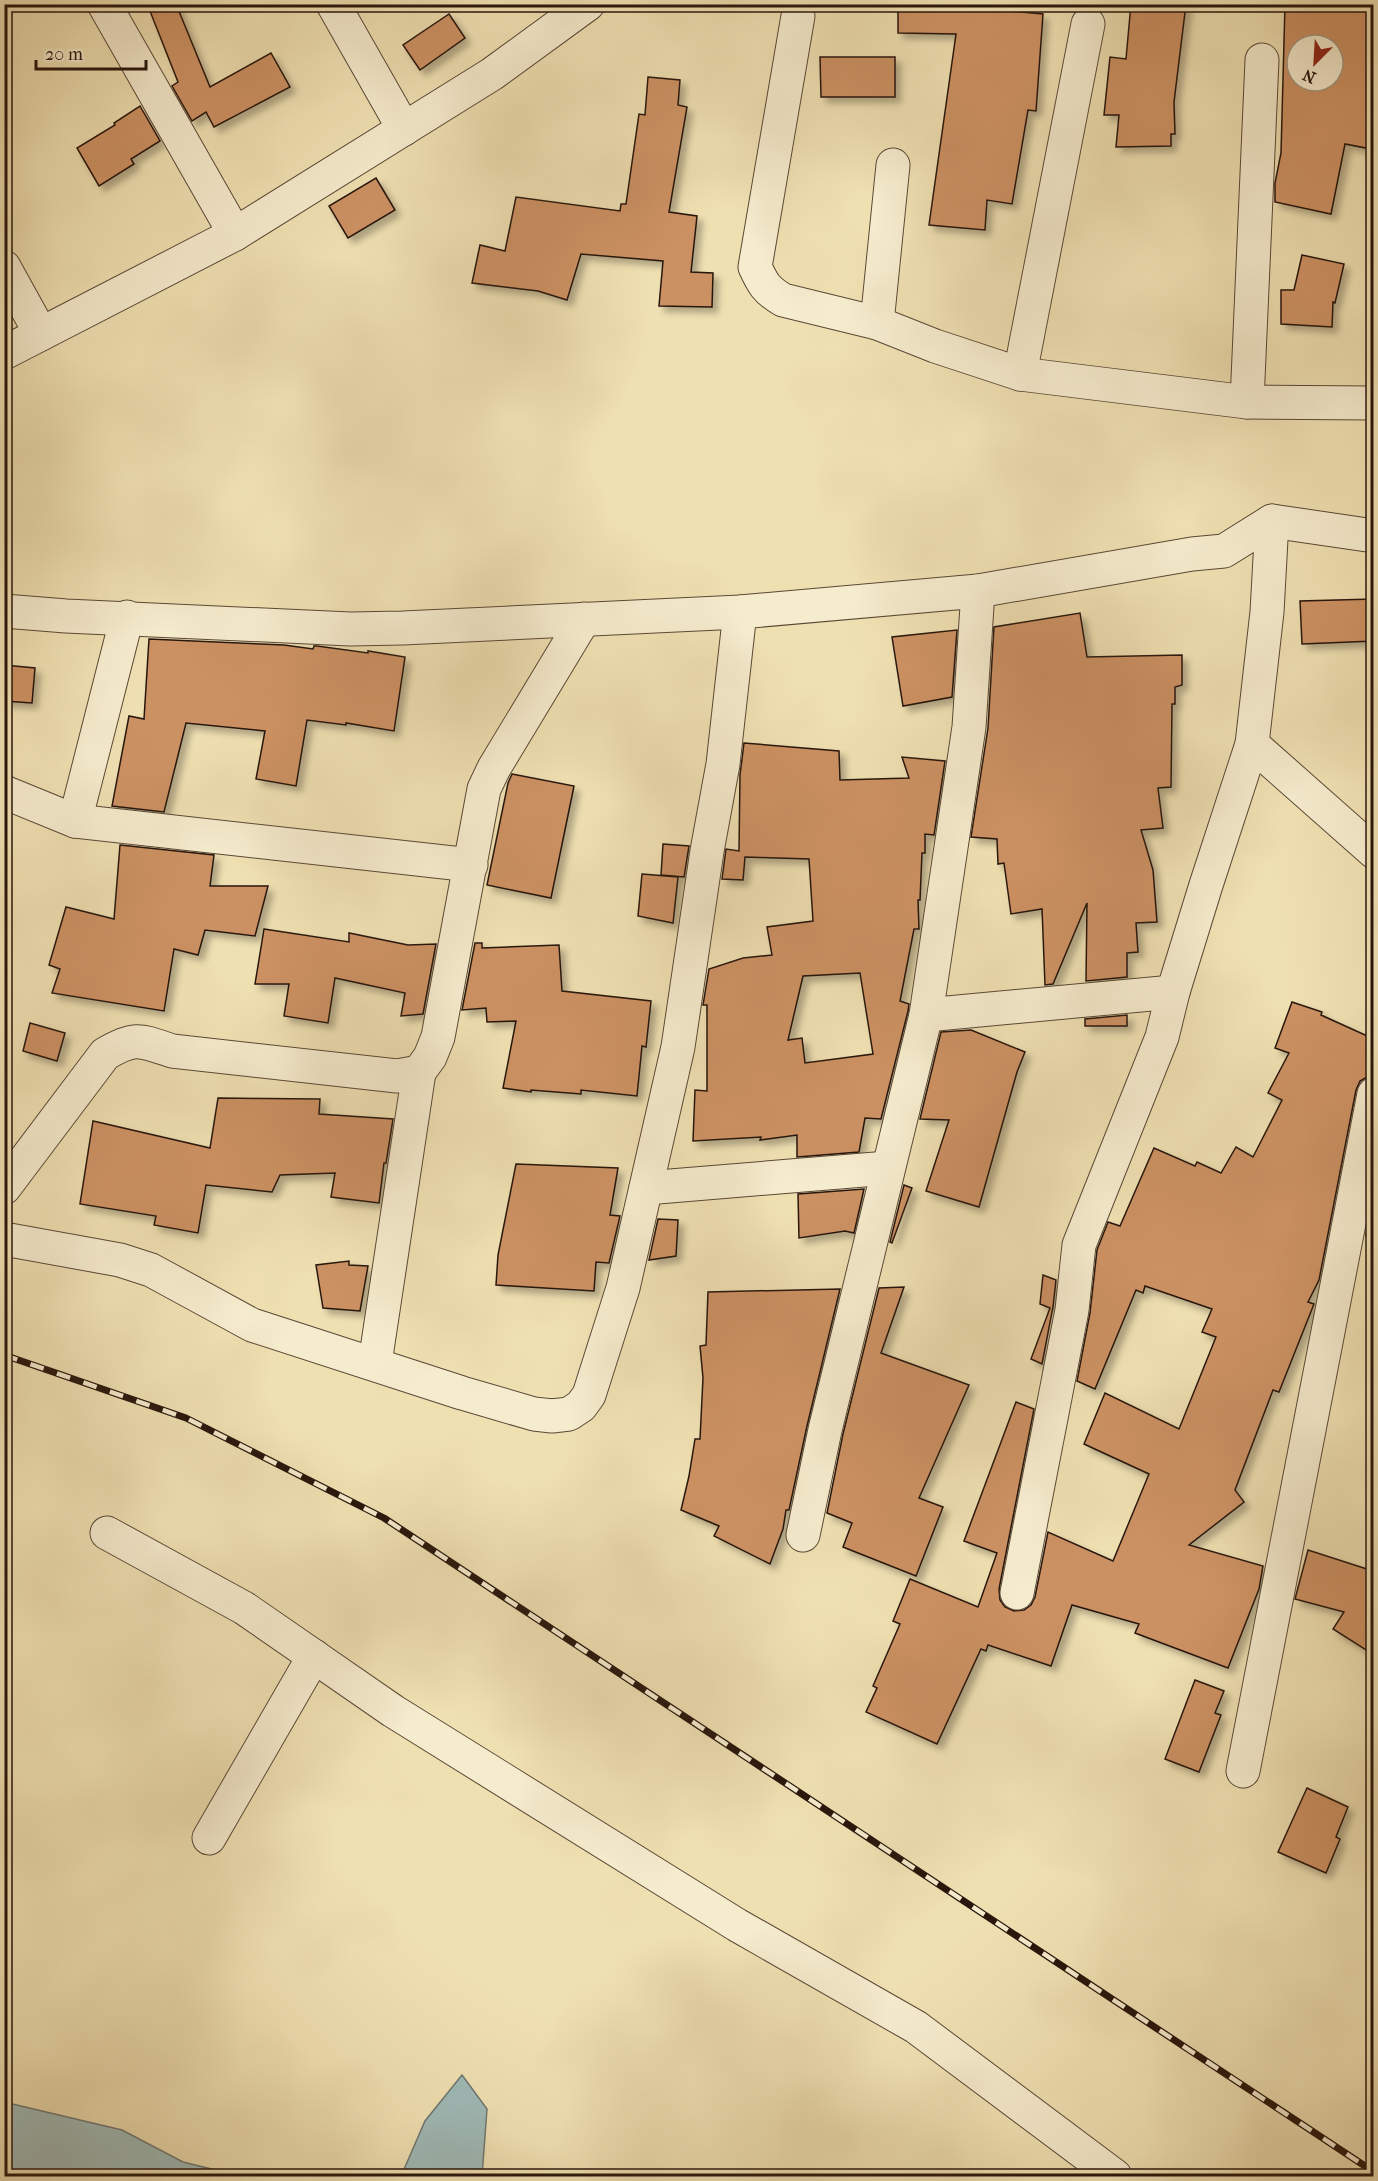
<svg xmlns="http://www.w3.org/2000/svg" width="1378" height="2181" viewBox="0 0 1378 2181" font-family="'IM FELL French Canon',serif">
  <defs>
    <filter id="shadow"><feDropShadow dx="5.5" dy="5.5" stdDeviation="3" flood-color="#0004"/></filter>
  </defs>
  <rect width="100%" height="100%" fill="#efe0b2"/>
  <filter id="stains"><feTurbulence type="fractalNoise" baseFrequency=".00333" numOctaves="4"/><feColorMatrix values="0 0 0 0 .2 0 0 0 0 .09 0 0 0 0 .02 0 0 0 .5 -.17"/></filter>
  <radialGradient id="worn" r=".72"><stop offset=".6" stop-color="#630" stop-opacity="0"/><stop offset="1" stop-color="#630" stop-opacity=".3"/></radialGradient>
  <g fill="#9fbab7" stroke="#6f7873" stroke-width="1.5">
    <polygon points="462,2075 487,2109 482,2176 405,2176 402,2174 425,2121"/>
    <polygon points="4,2102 122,2130 183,2162 240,2176 30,2176 5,2170"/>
  </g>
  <g fill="#cc9164" stroke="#28160c" stroke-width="1.5" fill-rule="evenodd" filter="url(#shadow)">
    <polygon points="153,4 176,4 210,87 271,53 290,87 214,127 206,112 192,121 172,86 178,82 148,6"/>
    <polygon points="898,4 933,4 1043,14 1036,111 1028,110 1012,204 987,200 985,230 929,225 956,34 898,33"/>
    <polygon points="1131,4 1186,4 1174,102 1175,134 1171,134 1171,146 1116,147 1119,115 1104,115 1110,57 1126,59"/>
    <path d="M1285 5H1374V132L1371 149 1345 144 1331 214 1275 202V183L1281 153ZM1297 45H1333V81H1297Z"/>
    <polygon points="449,14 465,38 420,70 403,45"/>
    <polygon points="820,57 895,57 895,97 821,97"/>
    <polygon points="648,77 680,80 678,105 687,107 669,212 697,216 691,272 713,273 712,307 659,306 663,261 581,254 567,300 538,291 472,283 480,245 505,251 516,197 620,211 621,204 626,204 639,114 645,115"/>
    <polygon points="140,106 160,141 131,159 134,164 99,186 77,148 115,125 114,123"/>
    <polygon points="376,178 395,210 348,238 329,206"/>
    <polygon points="1302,255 1344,264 1335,303 1333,302 1332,327 1281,324 1281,290 1294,290"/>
    <polygon points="1374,599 1374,641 1302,644 1300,601"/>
    <polygon points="1080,613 1087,657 1182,655 1182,685 1175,687 1175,704 1172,704 1171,787 1158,788 1163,828 1141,830 1153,870 1157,922 1136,923 1138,952 1127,953 1127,977 1086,981 1087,903 1053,984 1045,985 1042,909 1011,914 1004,863 998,864 997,839 971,837 988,728 994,627"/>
    <polygon points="957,630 952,697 903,706 892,637"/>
    <polygon points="149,639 284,645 313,649 314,646 317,646 368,653 368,651 405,657 394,731 346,723 346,725 307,720 296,786 256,779 265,731 186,723 164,812 112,806 129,716 144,719"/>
    <polygon points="4,665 35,668 32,703 4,701"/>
    <path d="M744 743 839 751 840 780 909 778 902 757 945 761 934 835 925 834V853H922L920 900H918L919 929H914L900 1001 909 1004 908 1011 881 1119 865 1118 859 1152 797 1157V1135L760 1140 761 1137 693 1141 695 1090 707 1091V1005H703L709 969 743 958 772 955 767 927 813 921 809 859 745 857 743 880 722 879 726 849 739 851 740 775ZM860 973 873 1054 805 1063 802 1038 788 1040 803 976Z"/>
    <polygon points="512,774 574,786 551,898 487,885 508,783"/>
    <polygon points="663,844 689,846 684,877 661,875"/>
    <polygon points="120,845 214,855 210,886 268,886 255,936 205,930 198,955 174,949 164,1011 52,993 60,969 49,965 66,907 114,919"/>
    <polygon points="642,874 678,877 673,923 638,916"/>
    <polygon points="264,929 349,942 349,933 408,945 436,944 423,1014 401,1016 405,993 335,978 328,1023 284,1016 289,984 255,984"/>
    <polygon points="475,943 482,943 482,948 559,945 562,991 651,1001 646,1047 642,1046 637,1096 581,1090 581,1094 531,1090 531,1092 503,1088 516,1021 487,1022 486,1008 462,1010"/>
    <polygon points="1292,1002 1322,1012 1321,1015 1374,1039 1374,1076 1367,1077 1360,1081 1356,1090 1319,1280 1308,1302 1314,1304 1279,1392 1273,1390 1235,1490 1244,1502 1189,1545 1263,1566 1259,1589 1228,1668 1135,1633 1139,1624 1072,1605 1051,1666 988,1645 986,1651 981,1649 937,1744 866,1712 877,1688 873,1686 900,1624 893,1621 910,1579 978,1607 997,1553 964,1541 1016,1402 1034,1409 999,1589 1000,1600 1005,1607 1014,1611 1024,1610 1031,1605 1035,1597 1048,1532 1113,1561 1149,1474 1084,1444 1105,1393 1179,1429 1216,1337 1202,1332 1212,1309 1145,1286 1143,1293 1136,1290 1095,1389 1077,1381 1090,1313 1097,1250 1108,1222 1120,1226 1154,1148 1195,1166 1197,1162 1221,1173 1236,1147 1253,1157 1282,1100 1268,1093 1289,1053 1275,1048"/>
    <polygon points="1127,1015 1127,1026 1085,1026 1085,1019"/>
    <polygon points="30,1023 65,1033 57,1061 23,1051"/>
    <polygon points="971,1030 1025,1052 1017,1072 979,1207 926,1191 949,1120 920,1119 941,1032"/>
    <polygon points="218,1098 320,1099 319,1114 393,1119 386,1163 384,1163 379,1203 331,1197 335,1173 280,1175 272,1192 206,1185 198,1233 154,1225 156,1216 80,1204 93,1121 210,1148"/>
    <polygon points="516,1164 618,1168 610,1215 620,1216 609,1263 596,1262 594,1291 496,1285 498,1255"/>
    <polygon points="904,1185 912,1188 892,1243 890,1242"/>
    <polygon points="864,1189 854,1233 845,1231 799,1238 798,1194"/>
    <polygon points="1374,1195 1374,1239 1366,1236"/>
    <polygon points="658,1219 678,1220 676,1256 649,1260"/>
    <polygon points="349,1261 349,1265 368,1266 360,1311 323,1308 316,1265"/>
    <polygon points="1043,1275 1056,1280 1053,1307 1042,1364 1031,1359 1050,1308 1040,1304"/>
    <polygon points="904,1287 881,1353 969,1385 919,1498 943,1507 916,1576 843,1547 852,1523 827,1513 843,1434 879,1288"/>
    <polygon points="840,1289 807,1426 789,1510 786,1510 783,1529 770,1564 714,1536 719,1526 681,1510 689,1476 695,1439 700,1439 703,1378 700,1346 706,1345 708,1292"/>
    <polygon points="1308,1550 1370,1570 1374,1564 1374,1655 1333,1629 1344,1612 1295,1599"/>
    <polygon points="1195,1680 1224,1691 1215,1713 1221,1715 1199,1772 1165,1759"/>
    <polygon points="1307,1788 1348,1807 1336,1837 1340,1839 1326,1873 1278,1852"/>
  </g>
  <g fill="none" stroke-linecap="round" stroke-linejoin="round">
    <defs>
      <g id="minor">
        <polyline points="104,4 235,234"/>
        <polyline points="333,4 404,129"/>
        <path d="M798 16 755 267C763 284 766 290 783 300L877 323 935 346 1020 374 1247 402 1374 403"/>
        <polyline points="4,267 41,334"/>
        <polyline points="877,323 893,165"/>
        <polyline points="4,353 235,234 492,74 588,4"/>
        <polyline points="1020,374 1088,24"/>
        <polyline points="1247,402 1262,60"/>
        <polyline points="1272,521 1267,612 1252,744 1374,852"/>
        <polyline points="4,611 66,616 350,629 403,628 740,612 978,591 1192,554 1224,551 1272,521 1374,536"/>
        <polyline points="4,792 75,821 471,865"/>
        <polyline points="75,821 127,617"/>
        <polyline points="926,1015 1173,992"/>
        <path d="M4 1188 105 1054C135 1036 140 1040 172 1051L397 1076 419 1072 430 1057 438 1037 484 789 494 768 584 619"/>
        <polyline points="646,1188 888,1168"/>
        <polyline points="4,1239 120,1260 151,1270 252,1325 462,1393 534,1414 552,1416 569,1414 581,1406 589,1395 623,1288 678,1047 707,851 723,764 740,612"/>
        <polyline points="375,1363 419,1072"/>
        <polyline points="107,1533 244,1608 393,1711 737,1925 916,2027 1115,2176"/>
        <polyline points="803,1535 825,1430 926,1015 969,727 978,591"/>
        <polyline points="1017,1593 1072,1310 1079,1245 1162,1037 1173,992 1206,885 1252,744"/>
        <polyline points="1243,1771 1374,1094"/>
        <polyline points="209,1838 314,1656"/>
      </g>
    </defs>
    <use href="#minor" stroke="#5a4836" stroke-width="35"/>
    <use href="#minor" stroke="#f5ebcd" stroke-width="33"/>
    <defs>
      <polyline id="rail" points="4,1355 186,1418 384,1518 1374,2172"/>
    </defs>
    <use href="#rail" stroke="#28160c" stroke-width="7"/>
    <use href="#rail" stroke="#f5ebcd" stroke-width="4.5" stroke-dasharray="14" stroke-linecap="butt"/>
  </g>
  <rect width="1378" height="2181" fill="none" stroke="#efe0b2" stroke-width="24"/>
  <rect x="6" y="6" width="1366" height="2169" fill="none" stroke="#28160c" stroke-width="3"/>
  <rect x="12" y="12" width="1354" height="2157" fill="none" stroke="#28160c" stroke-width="1.5"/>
  <g transform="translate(1315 63) rotate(204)"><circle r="28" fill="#f5ebcd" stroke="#a39680" stroke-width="1.5"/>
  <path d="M0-4.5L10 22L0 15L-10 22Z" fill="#8f2418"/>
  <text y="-9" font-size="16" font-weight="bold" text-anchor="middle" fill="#28160c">N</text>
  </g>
  <path d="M36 60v9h110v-9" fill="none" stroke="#28160c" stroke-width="3"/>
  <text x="45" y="60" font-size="18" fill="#28160c" stroke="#f5ebcd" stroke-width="4.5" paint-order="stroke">20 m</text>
  <rect width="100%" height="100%" filter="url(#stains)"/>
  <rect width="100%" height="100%" fill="url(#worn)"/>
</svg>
